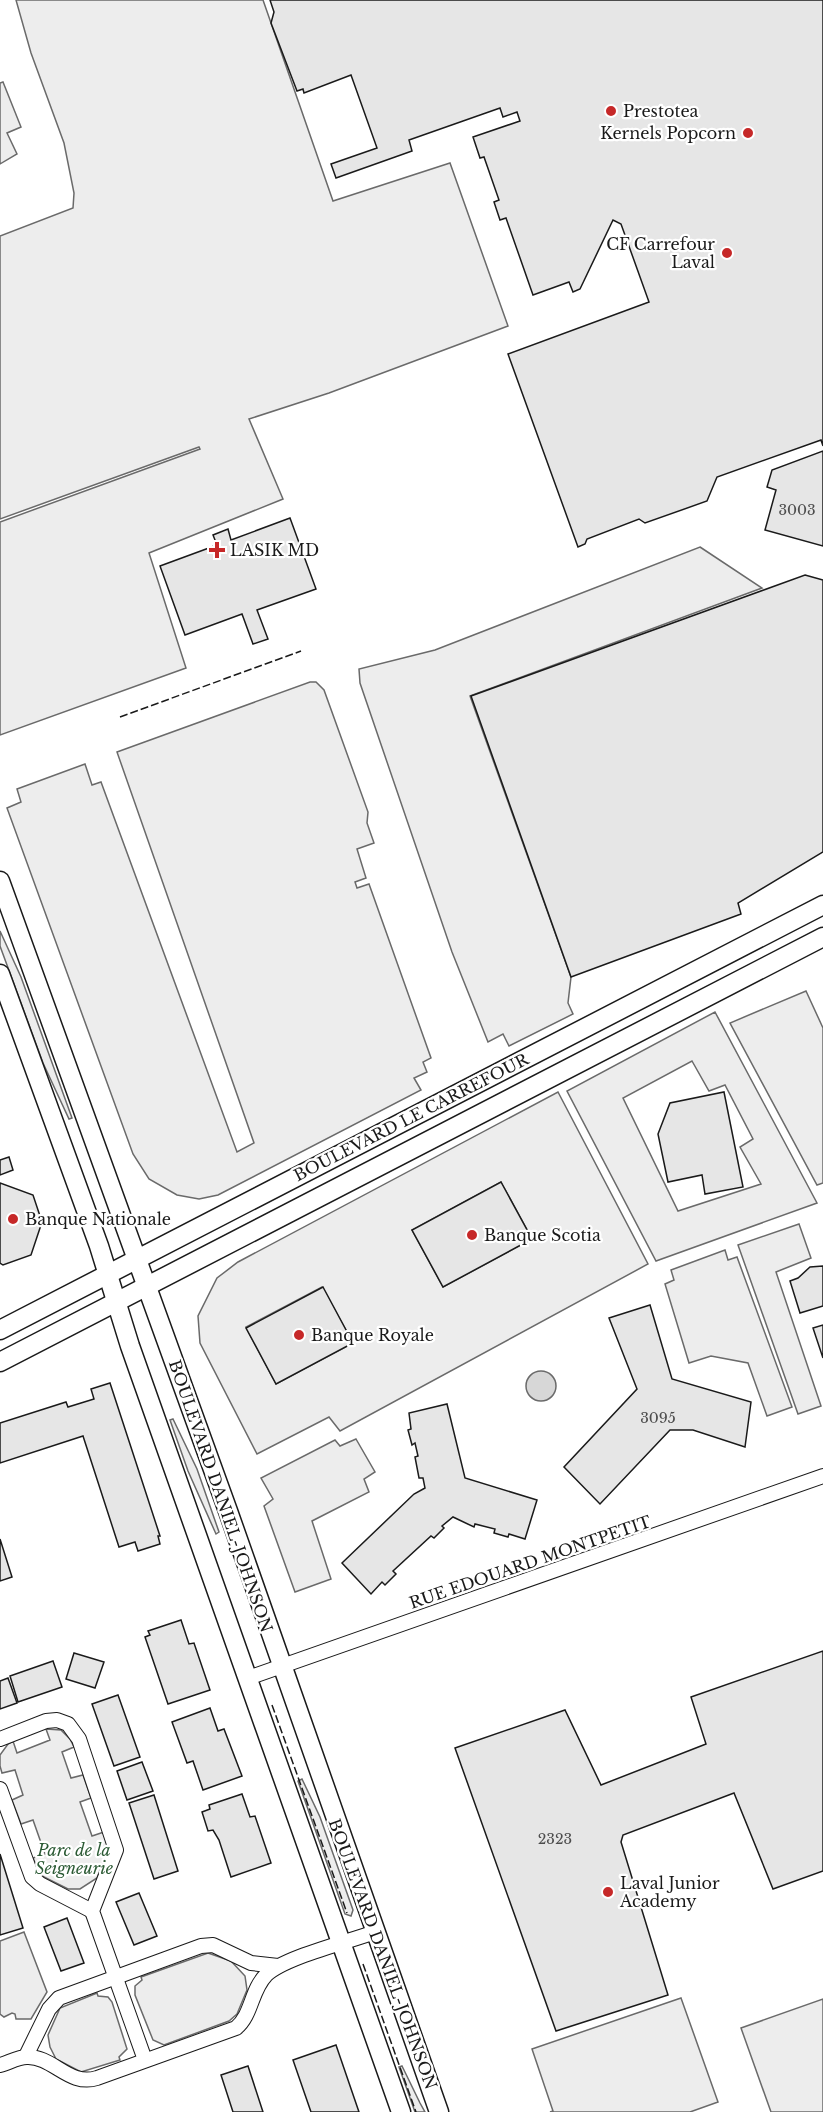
<svg xmlns="http://www.w3.org/2000/svg" width="823" height="2112" viewBox="0 0 823 2112" font-family="'Libre Baskerville',serif">
  <rect width="100%" height="100%" fill="#fff"/>
  <g fill="#ededed" stroke="#6a6a6a" stroke-width="1.5" fill-rule="evenodd">
    <polygon points="16,0 263,0 333,201 450,163 508,326 329,393 249,419 283,499 149,553 186,668 0,735 0,522 200,449 199,447 0,519 0,236 73,208 74,193 64,143 31,53"/>
    <polygon points="3,82 21,127 7,133 17,154 0,164 0,83"/>
    <polygon points="700,547 762,588 470,696 571,977 568,1003 573,1014 509,1046 503,1034 488,1042 452,952 360,683 359,669 435,650"/>
    <polygon points="310,682 316,682 324,690 368,812 367,823 374,843 357,849 366,878 355,882 357,888 369,884 431,1058 423,1062 427,1072 414,1078 421,1090 218,1195 199,1199 177,1195 149,1179 133,1154 7,808 21,802 17,789 85,764 92,785 101,782 237,1152 254,1143 117,752"/>
    <polygon points="0,931 21,977 72,1118 69,1119 43,1063 0,946"/>
    <polygon points="806,991 823,1028 823,1183 817,1185 730,1023"/>
    <path d="M715 1012 817 1203 656 1261 567 1091ZM692 1061 709 1091 725 1085 753 1139 740 1147 761 1184 678 1211 623 1098Z"/>
    <path d="M558 1092 648 1264 340 1431 329 1417 257 1454 200 1343 198 1316 217 1278 238 1262ZM501 1182 532 1239 443 1287 412 1230ZM322 1287 353 1343 276 1384 246 1327Z"/>
    <polygon points="799,1224 811,1258 776,1272 821,1406 798,1414 738,1245"/>
    <polygon points="725,1250 728,1260 737,1257 792,1407 767,1416 748,1363 711,1356 689,1363 665,1284 674,1280 671,1270"/>
    <polygon points="173,1419 197,1469 219,1532 216,1534 188,1471 170,1420"/>
    <polygon points="356,1439 375,1472 364,1479 369,1492 312,1521 331,1579 295,1592 264,1506 273,1499 261,1478 335,1440 340,1446"/>
    <polygon points="46,1729 61,1730 70,1739 74,1747 62,1752 71,1778 83,1775 91,1798 80,1802 92,1836 104,1832 109,1850 97,1878 80,1889 68,1889 40,1875 33,1858 45,1854 33,1820 21,1824 12,1800 23,1795 15,1770 2,1773 0,1766 0,1755 8,1744 13,1741 17,1753 50,1740"/>
    <polygon points="302,1779 320,1817 353,1910 351,1916 345,1914 298,1781"/>
    <polygon points="24,1932 47,1992 31,2019 16,2019 15,2014 12,2013 4,2017 0,2014 0,1941"/>
    <polygon points="208,1953 231,1961 245,1976 247,1990 237,2014 229,2021 164,2045 153,2040 135,1995 135,1986 142,1980 141,1977"/>
    <polygon points="97,1993 98,1996 108,1997 112,2002 127,2049 119,2057 120,2060 81,2072 56,2059 50,2047 48,2035 60,2008"/>
    <polygon points="681,1998 718,2102 690,2112 550,2112 553,2111 532,2049"/>
    <polygon points="823,1999 823,2112 771,2112 741,2028"/>
    <polygon points="402,2066 420,2103 425,2112 415,2112 399,2067"/>
  </g>
  <circle fill="#d7d7d7" stroke="#6a6a6a" stroke-width="1.5" cx="541" cy="1386" r="15"/>
  <g fill="#e6e6e6" stroke="#1a1a1a" stroke-width="1.5">
    <polygon points="270,0 823,0 823,446 821,440 717,477 707,501 645,523 639,519 587,539 585,544 578,547 508,354 649,302 621,224 613,220 580,289 573,292 569,282 533,295 506,218 500,220 494,202 499,200 484,157 480,158 473,137 520,121 517,112 503,117 500,108 409,140 412,151 336,178 331,164 377,148 351,75 304,93 303,89 297,91 271,23 274,12"/>
    <polygon points="823,451 823,546 765,530 776,490 767,487 772,470"/>
    <polygon points="290,518 316,589 257,610 268,639 253,644 242,614 185,635 160,566 217,545 213,535 228,529 231,540"/>
    <polygon points="805,575 823,580 823,852 738,903 741,914 571,977 471,696"/>
    <polygon points="724,1092 743,1187 705,1194 702,1175 668,1182 658,1134 670,1103"/>
    <polygon points="9,1157 13,1170 0,1175 0,1160"/>
    <polygon points="501,1182 532,1239 443,1287 412,1230"/>
    <polygon points="0,1183 33,1195 42,1222 31,1255 3,1265 0,1263"/>
    <polygon points="823,1266 823,1306 800,1313 790,1281 798,1278 810,1267"/>
    <polygon points="323,1287 353,1343 276,1384 246,1328"/>
    <polygon points="650,1305 672,1379 751,1402 745,1447 693,1430 670,1430 600,1504 564,1467 637,1389 609,1318"/>
    <polygon points="823,1325 823,1358 813,1328"/>
    <polygon points="110,1383 160,1536 158,1536 160,1544 138,1551 135,1542 119,1547 83,1436 0,1463 0,1423 66,1402 68,1407 94,1399 91,1389"/>
    <polygon points="447,1404 465,1478 537,1500 525,1539 509,1534 508,1537 494,1533 495,1529 475,1524 474,1527 453,1517 442,1526 444,1528 434,1538 431,1536 393,1571 396,1574 385,1585 382,1582 371,1594 342,1563 414,1494 425,1488 423,1478 419,1478 415,1457 418,1456 415,1443 412,1445 408,1430 411,1429 409,1413"/>
    <polygon points="0,1539 12,1577 0,1581"/>
    <polygon points="181,1620 189,1644 194,1643 210,1690 168,1704 145,1637 150,1635 148,1631"/>
    <polygon points="823,1651 823,1871 773,1889 734,1793 623,1835 621,1842 668,1995 556,2031 455,1748 565,1710 601,1785 706,1744 691,1697"/>
    <polygon points="74,1653 104,1662 95,1688 66,1679"/>
    <polygon points="53,1661 62,1687 18,1702 10,1676"/>
    <polygon points="8,1678 17,1703 0,1709 0,1681"/>
    <polygon points="118,1695 140,1757 114,1766 92,1704"/>
    <polygon points="210,1708 218,1731 224,1729 242,1776 203,1790 193,1761 187,1763 172,1722"/>
    <polygon points="142,1762 153,1791 127,1800 117,1771"/>
    <polygon points="242,1794 250,1817 255,1816 271,1863 231,1877 219,1840 213,1830 208,1831 202,1812 210,1809 209,1805"/>
    <polygon points="154,1795 178,1871 154,1879 129,1803"/>
    <polygon points="0,1854 23,1928 0,1935"/>
    <polygon points="139,1893 157,1936 134,1945 116,1902"/>
    <polygon points="67,1918 84,1963 61,1971 44,1927"/>
    <polygon points="336,2045 359,2112 311,2112 293,2060"/>
    <polygon points="248,2066 263,2112 233,2112 221,2075"/>
  </g>
  <g fill="none" stroke-linecap="round" stroke-linejoin="round">
    <defs>
      <g id="minor">
        <polyline points="248,1678 823,1476"/>
        <polyline points="0,1739 46,1721 57,1720 68,1724 79,1739 116,1850 92,1911 145,2060"/>
        <polyline points="0,1789 32,1877 40,1884 92,1911"/>
        <polyline points="26,2056 49,2009 59,1998 201,1946 213,1945 251,1963 278,1966"/>
        <path d="M0 2065C8 2063 18 2057 27 2057 53 2056 69 2087 97 2078L236 2028C252 2015 251 1990 266 1975 285 1957 348 1942 375 1932"/>
      </g>
      <g id="tertiary">
        <polyline points="0,881 228,1511 439,2112"/>
        <polyline points="0,974 99,1246 130,1346 401,2112"/>
        <polyline points="0,1330 823,905"/>
        <polyline points="0,1362 823,937"/>
      </g>
    </defs>
    <use href="#minor" stroke="#1a1a1a" stroke-width="16"/>
    <use href="#tertiary" stroke="#1a1a1a" stroke-width="21"/>
    <use href="#minor" stroke="#fff" stroke-width="14"/>
    <use href="#tertiary" stroke="#fff" stroke-width="18"/>
    <g stroke="#1a1a1a" stroke-width="1.5" stroke-dasharray="8 3" stroke-linecap="butt">
      <polyline points="120,717 301,651"/>
      <polyline points="272,1705 347,1913"/>
      <polyline points="363,1964 416,2112"/>
    </g>
  </g>
  <g fill="#c62828" stroke="#fff" stroke-width="2">
    <circle cx="611" cy="111" r="6"/>
    <circle cx="748" cy="133" r="6"/>
    <circle cx="727" cy="253" r="6"/>
    <path d="M214 541h6v6h6v6h-6v6h-6v-6h-6v-6h6z"/>
    <circle cx="13" cy="1219" r="6"/>
    <circle cx="472" cy="1235" r="6"/>
    <circle cx="299" cy="1335" r="6"/>
    <circle cx="608" cy="1892" r="6"/>
  </g>
  <g text-anchor="middle" stroke-width="4.5" stroke-linejoin="round" paint-order="stroke">
    <g font-size="14" fill="#4d4d4d">
      <text x="797" y="515">3003</text>
      <text x="658" y="1423">3095</text>
      <text x="555" y="1844">2323</text>
    </g>
    <g font-size="16" fill="#1a1a1a" stroke="#fff" text-anchor="start">
      <text x="623" y="117">Prestotea</text>
      <text x="736" y="139" text-anchor="end">Kernels Popcorn</text>
      <text x="715" y="250" text-anchor="end">CF Carrefour<tspan x="715" dy="18">Laval</tspan></text>
      <text x="230" y="556">LASIK MD</text>
      <text x="25" y="1225">Banque Nationale</text>
      <text x="484" y="1241">Banque Scotia</text>
      <text x="311" y="1341">Banque Royale</text>
      <text x="620" y="1889">Laval Junior<tspan x="620" dy="18">Academy</tspan></text>
    </g>
    <g font-size="16" fill="#1a1a1a" stroke="#fff">
      <text transform="translate(411 1117) rotate(-27)" y="6">BOULEVARD LE CARREFOUR</text>
      <text transform="translate(221 1496) rotate(71)" y="6">BOULEVARD DANIEL-JOHNSON</text>
      <text transform="translate(530 1562) rotate(-19)" y="6">RUE EDOUARD MONTPETIT</text>
      <text transform="translate(383 1954) rotate(70)" y="6">BOULEVARD DANIEL-JOHNSON</text>
    </g>
    <g font-size="16" font-style="italic" fill="#2b5a34" stroke="#fff">
      <text x="74" y="1856">Parc de la<tspan x="74" dy="18">Seigneurie</tspan></text>
    </g>
  </g>
</svg>
